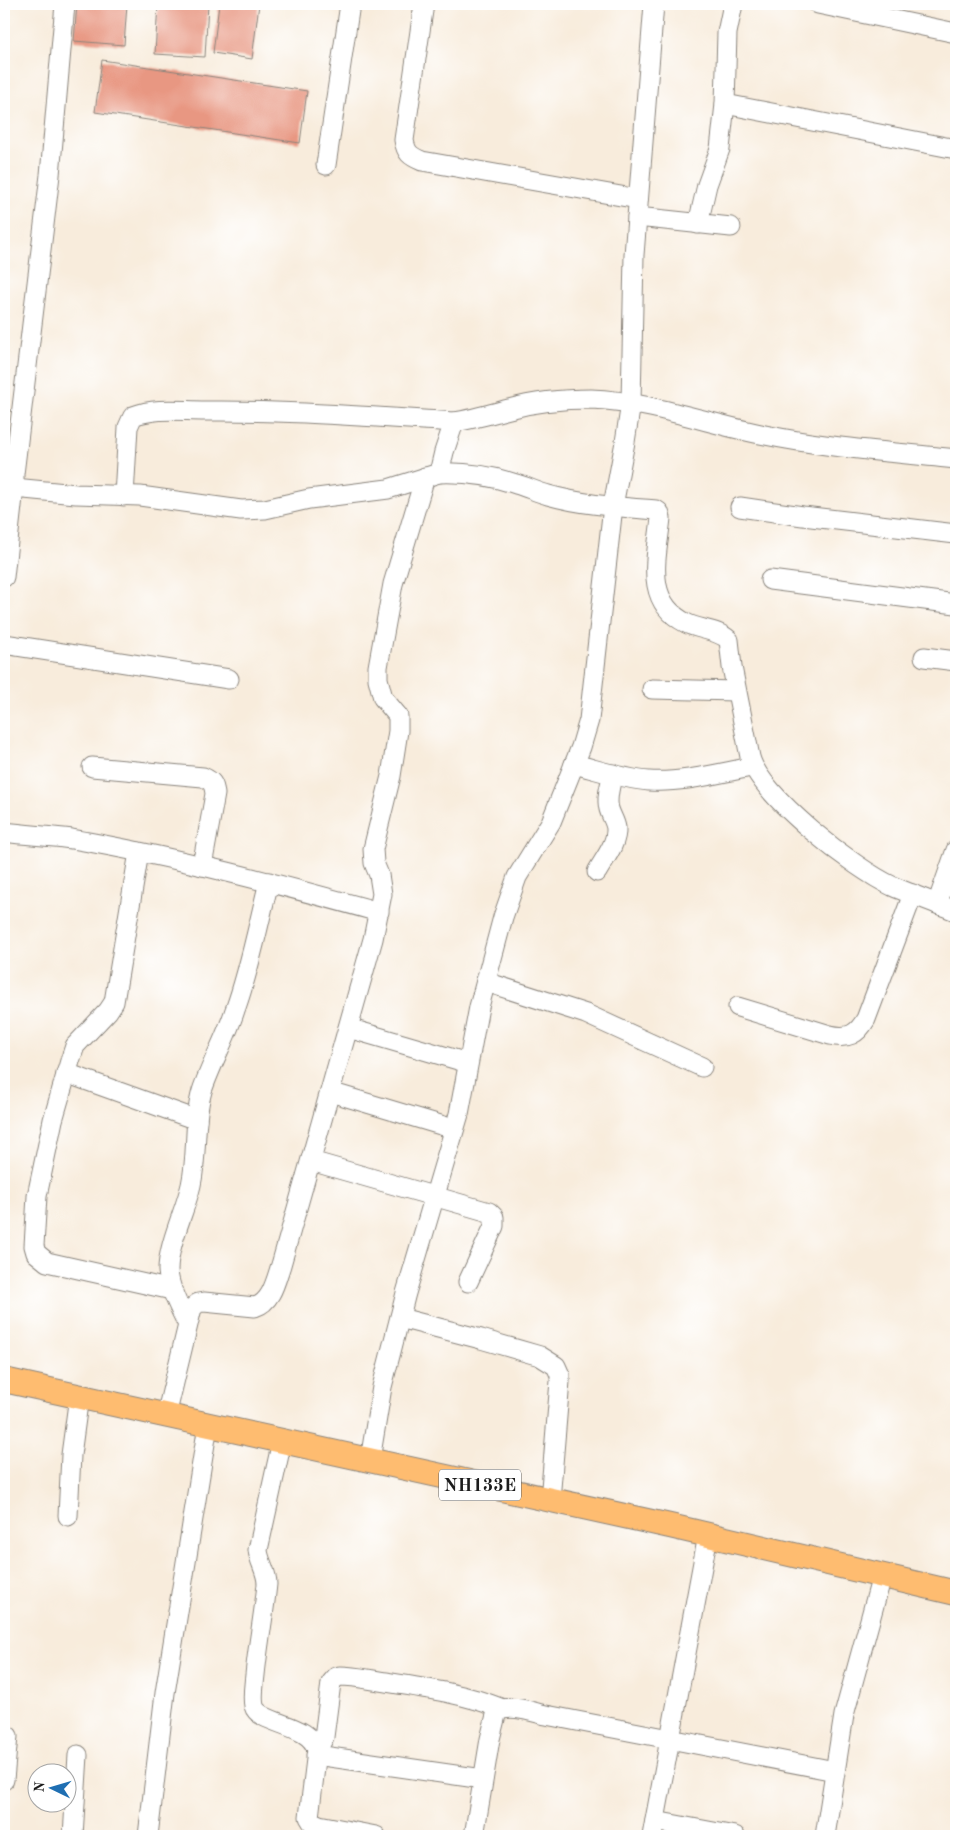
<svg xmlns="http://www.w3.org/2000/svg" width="960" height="1840" viewBox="0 0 960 1840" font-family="'Old Standard TT',serif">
  <rect width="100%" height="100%" fill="#fff"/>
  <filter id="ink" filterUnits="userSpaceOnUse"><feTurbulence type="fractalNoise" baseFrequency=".02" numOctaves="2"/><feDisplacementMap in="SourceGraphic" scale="10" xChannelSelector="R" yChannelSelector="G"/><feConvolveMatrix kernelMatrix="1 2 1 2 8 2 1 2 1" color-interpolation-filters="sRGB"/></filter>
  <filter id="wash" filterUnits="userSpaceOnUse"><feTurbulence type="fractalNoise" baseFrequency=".0096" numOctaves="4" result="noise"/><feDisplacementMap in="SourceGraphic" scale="20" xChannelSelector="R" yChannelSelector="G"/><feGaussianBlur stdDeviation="1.12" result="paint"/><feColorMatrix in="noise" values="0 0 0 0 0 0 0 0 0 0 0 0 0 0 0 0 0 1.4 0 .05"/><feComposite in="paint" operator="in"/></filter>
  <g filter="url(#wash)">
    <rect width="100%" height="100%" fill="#f8ecdc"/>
    <g id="blocks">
      <g fill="#e89782">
        <polygon points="77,4 127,4 124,45 74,41"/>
        <polygon points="158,4 208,4 205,57 155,54"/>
        <polygon points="219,4 259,4 252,59 213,53"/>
        <polygon points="102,60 307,91 300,143 95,112"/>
      </g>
    </g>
  </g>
  <g filter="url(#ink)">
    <use href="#blocks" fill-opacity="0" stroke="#8a847c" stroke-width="1"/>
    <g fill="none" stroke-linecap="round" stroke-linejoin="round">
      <defs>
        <g id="minor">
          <path d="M424 4 404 140C406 153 410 156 422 161L638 199"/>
          <polyline points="818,4 956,33"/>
          <polyline points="725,104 956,149"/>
          <polyline points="326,165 350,4"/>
          <polyline points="637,217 731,227"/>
          <polyline points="698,224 707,185 720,149 725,104 727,33 733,4"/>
          <polyline points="439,473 444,452 454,422"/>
          <path d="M14 488 76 494 140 496 241 510 265 509 309 499 388 489 439 473C465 472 492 476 516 484 527 487 537 492 548 495 583 505 620 507 656 510L659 512 661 518C657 557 643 601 686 623 699 630 717 629 729 640L732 667 750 757C760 796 855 869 892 886 913 895 935 903 956 911"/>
          <path d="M124 496 128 427 133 416C156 407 180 411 205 411 288 410 371 417 454 422 473 419 490 414 509 409 534 402 564 399 591 399 648 401 709 424 765 435 828 448 893 452 956 459"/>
          <polyline points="740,507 803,516 956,534"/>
          <polyline points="4,577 14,488 14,474 50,175 65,4"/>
          <polyline points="770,580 956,604"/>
          <polyline points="4,644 229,679"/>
          <polyline points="924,657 956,661"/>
          <polyline points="652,689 736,691"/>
          <path d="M574 764C598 770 624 779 649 781 683 783 719 773 752 767"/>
          <path d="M92 767 203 777C212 781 214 784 215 794L202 866"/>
          <path d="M4 832C26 835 50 836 72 839 176 857 278 884 379 912"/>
          <polyline points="139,852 114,1002 108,1011 75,1046 70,1061 53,1120 37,1196 34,1246 36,1253 47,1262 172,1290"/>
          <path d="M597 872C604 859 617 844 616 828 615 821 611 816 609 809 606 798 610 785 613 774"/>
          <polyline points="937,904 956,850"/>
          <polyline points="486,982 586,1014 702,1067"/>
          <path d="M738 1007 830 1035C848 1039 857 1035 866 1019L913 894"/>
          <polyline points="348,1028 468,1063"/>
          <polyline points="66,1073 197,1120"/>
          <polyline points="330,1092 454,1129"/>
          <polyline points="311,1161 489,1212 494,1217 494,1226 468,1282"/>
          <polyline points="400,1318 481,1339 540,1356 556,1366 560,1375 560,1381 550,1500"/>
          <path d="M187 1323C179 1307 169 1288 168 1270 168 1245 185 1211 191 1185 198 1154 193 1122 202 1091 211 1064 226 1038 235 1010 250 969 258 925 269 882"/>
          <path d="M166 1416 192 1308 198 1303 204 1302 255 1307C272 1302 276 1279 281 1265L373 939 382 894 379 875 374 863 373 849 391 776 398 731V716L383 698 378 679V667L393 584 425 477"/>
          <path d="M282 1441 258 1550C259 1562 267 1571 267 1584 264 1614 258 1645 255 1675 254 1685 252 1697 254 1706 259 1725 312 1723 317 1751L309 1817 312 1822 319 1825 376 1836"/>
          <polyline points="370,1460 382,1387 406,1293 459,1114 479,1007 503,917 517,877 551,822 581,747 589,720 613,506 625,442 631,403 634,255 654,4"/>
          <polyline points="68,1516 71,1455 79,1396"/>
          <path d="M316 1746 321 1743 324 1737 331 1683 336 1677 340 1676C355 1676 371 1680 386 1682 425 1688 466 1694 503 1709"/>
          <polyline points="316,1755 483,1779"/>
          <polyline points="4,1780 8,1736"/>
          <polyline points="655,1821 735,1836"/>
          <polyline points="73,1836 78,1755"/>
          <polyline points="148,1836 165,1693 208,1425"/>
          <path d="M474 1836 490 1739 497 1711C511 1704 532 1712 546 1715L835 1771"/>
          <polyline points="652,1836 708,1535"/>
          <polyline points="825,1836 844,1715 882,1576"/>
        </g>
        <polyline id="major" points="4,1380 670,1526 956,1593"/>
      </defs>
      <use href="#minor" stroke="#8a847c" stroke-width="21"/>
      <use href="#major" stroke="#8a847c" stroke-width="26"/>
      <use href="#minor" stroke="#fff" stroke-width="19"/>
      <use href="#major" stroke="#febc70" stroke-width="24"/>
    </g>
  </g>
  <g text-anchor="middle" stroke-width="4" stroke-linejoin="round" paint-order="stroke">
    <rect fill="#fff" stroke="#606060" stroke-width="1" x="439" y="1469.5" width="82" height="31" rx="4"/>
    <g font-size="18" font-weight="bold" fill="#1c1c1c">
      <text x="480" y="1491">NH133E</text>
    </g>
  </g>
  <rect width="960" height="1840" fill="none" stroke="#fff" stroke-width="20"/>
  <g transform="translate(52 1788) rotate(275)"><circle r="24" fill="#ffffff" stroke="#a4a4a4"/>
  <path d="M0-4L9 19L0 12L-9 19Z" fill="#1f6fb2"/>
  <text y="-8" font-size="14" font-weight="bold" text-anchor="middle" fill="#1c1c1c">N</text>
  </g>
</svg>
